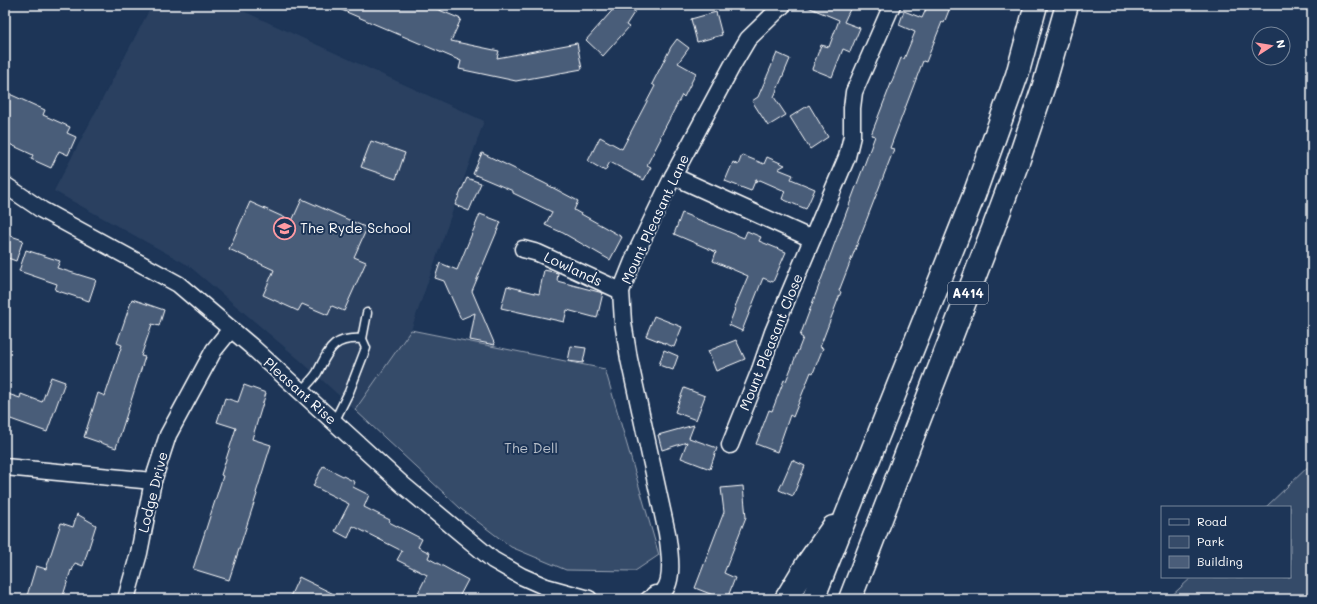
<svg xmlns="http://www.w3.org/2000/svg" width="1317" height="604" viewBox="0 0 1317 604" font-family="Mali,sans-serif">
  <rect width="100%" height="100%" fill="#1d3557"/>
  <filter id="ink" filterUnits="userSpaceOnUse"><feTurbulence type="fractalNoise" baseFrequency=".025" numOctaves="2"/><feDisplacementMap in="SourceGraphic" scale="8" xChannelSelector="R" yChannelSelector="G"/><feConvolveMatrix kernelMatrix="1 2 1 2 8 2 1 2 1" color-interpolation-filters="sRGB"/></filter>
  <g filter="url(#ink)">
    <polygon fill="#2a4161" points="152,5 230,5 484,121 411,330 355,410 301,361 188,265 54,191"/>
    <g fill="#364b69" stroke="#9aa5b4">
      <polygon points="411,330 605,369 659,555 635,571 566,570 511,547 461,509 355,410"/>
      <polygon points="1312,463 1312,599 1168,599 1192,577 1290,577 1290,507 1266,507"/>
    </g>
    <g fill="#4a5d79" stroke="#fff">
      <polygon points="330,5 427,5 461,19 451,41 499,51 497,58 577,43 582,69 516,81 459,69 461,61"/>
      <polygon points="617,5 639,5 626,25 629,27 603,56 586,40"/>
      <polygon points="803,5 852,5 844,22 860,28 850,52 843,49 832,77 812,69 821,45 829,47 839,20"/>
      <polygon points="928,5 951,5 944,23 942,22 926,62 923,61 890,148 894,149 839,291 841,292 820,347 823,348 813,373 811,372 793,417 790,415 777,452 756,444 769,410 772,411 784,380 786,381 803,338 800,336 875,136 871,135 901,58 904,59 915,32 899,25 904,11 922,18"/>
      <polygon points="716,12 722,35 697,42 691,19"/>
      <polygon points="677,39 689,48 678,63 696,73 684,97 682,95 660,137 661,138 647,165 651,167 644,180 610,162 605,171 588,161 600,137 622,149 655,86 652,84 671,47"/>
      <polygon points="777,53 790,59 774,97 786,115 768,126 752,101 758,97"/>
      <polygon points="5,92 45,110 43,115 70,127 67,133 76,137 68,155 59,151 51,168 31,159 33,155 5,142"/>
      <polygon points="809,105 828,137 810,149 790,117"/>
      <polygon points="371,141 405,153 396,179 361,167"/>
      <polygon points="482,153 544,183 578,201 574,210 622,237 610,260 563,233 545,225 552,212 513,193 513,191 473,174"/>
      <polygon points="742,155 764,164 767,157 785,165 778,169 793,175 791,179 815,189 806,209 782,199 785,191 760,180 755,183 757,179 756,179 751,191 725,181 733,162 738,165"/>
      <polygon points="467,178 481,183 469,211 455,205"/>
      <polygon points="302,199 367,228 354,257 366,262 344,311 332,306 328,315 302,304 298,311 263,295 274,270 229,249 250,202 292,221"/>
      <polygon points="682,213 744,238 747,231 761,237 759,241 786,252 773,282 763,278 742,331 729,325 735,309 734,309 748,276 713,261 716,252 674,234"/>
      <polygon points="480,214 501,222 472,291 495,345 470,340 475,313 461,319 444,281 435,278 440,263 457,270"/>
      <polygon points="5,234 23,240 16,261 5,257"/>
      <polygon points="26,250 60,261 57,268 96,280 89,301 55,290 57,284 19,271"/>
      <polygon points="544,270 558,273 557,281 603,293 597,318 567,310 564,322 501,308 507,286 539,294"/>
      <polygon points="132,299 164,310 159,326 152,324 141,356 145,357 116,448 84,437 98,393 105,396 122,345 117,343"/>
      <polygon points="654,316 682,327 674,347 646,336"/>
      <polygon points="736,340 745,359 716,371 708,351"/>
      <polygon points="571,346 586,348 583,363 568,361"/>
      <polygon points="664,350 678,356 673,370 659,365"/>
      <polygon points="51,377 65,382 47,432 5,417 5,393 20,398 21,394 42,402"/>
      <polygon points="244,385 266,393 252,439 271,445 256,493 257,494 229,580 193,569 223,476 221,475 236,428 217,422 225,398 238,402"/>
      <polygon points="684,388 705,396 696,420 675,412"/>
      <polygon points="694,425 689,438 717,448 710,469 681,458 687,442 662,450 658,435"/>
      <polygon points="792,460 805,466 793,496 779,490"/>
      <polygon points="323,466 355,482 353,487 369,495 364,507 390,520 389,522 422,539 418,547 430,553 428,558 468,580 458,599 415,599 427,575 397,560 402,551 353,526 348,538 335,531 349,504 313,486"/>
      <polygon points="743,486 746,517 724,573 735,578 727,599 723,599 695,588 724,512 721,488"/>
      <polygon points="77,514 96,525 83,566 75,563 72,571 71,570 62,599 26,599 36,566 46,569 61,523 73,527"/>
      <polygon points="299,577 344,599 289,599"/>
    </g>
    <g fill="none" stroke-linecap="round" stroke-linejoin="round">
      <defs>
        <g id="lane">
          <polyline points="362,339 367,313"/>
          <path d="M300 392C306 386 313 379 317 373 329 350 332 337 362 339L366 348 349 392 334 422"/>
        </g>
        <g id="street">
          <polyline points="673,176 812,239"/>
          <polyline points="5,185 42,210 178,284 251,346 403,485 493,560 521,576 546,587 589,599"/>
          <polyline points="523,249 538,253 621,291"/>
          <polyline points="730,445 760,370 773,332 847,157 852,136 852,108 854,92 892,5"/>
          <polyline points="5,467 153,481"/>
          <polyline points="126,599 139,553 153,481 168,435 214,350 231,329"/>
          <path d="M649 599C654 598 660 596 663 592 675 580 669 548 667 533L629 359 623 322 621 291 637 251 673 176 732 66 748 39 783 5"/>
        </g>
        <g id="highway">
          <polyline points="656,597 657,599"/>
          <polyline points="786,599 807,564 833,527"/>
          <polyline points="813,599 974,195 1017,75 1036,5"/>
          <polyline points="850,599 993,229 1019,159 1044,85 1067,5"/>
        </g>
      </defs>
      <use href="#lane" stroke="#fff" stroke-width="11"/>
      <use href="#street" stroke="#fff" stroke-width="19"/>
      <use href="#highway" stroke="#fff" stroke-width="25"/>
      <use href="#lane" stroke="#1d3557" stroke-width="8"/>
      <use href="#street" stroke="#1d3557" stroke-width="16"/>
      <use href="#highway" stroke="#1d3557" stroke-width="22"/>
    </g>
  </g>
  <defs>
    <symbol id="school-ring" viewBox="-11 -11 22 22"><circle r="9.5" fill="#1d3557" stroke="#ff9aa2" stroke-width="1.5"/><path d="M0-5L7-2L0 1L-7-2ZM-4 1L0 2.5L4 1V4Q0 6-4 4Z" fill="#ff9aa2"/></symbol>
  </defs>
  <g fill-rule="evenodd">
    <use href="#school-ring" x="272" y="216" width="25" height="25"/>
  </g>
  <g text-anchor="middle" stroke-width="4" stroke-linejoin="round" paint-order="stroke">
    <rect fill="#1d3557" stroke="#bbc2cd" stroke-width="1" x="948" y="282" width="40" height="22" rx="3"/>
    <g font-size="13" font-weight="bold" fill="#fff">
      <text x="968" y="298">A414</text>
    </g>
    <g font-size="14" fill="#fff" stroke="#1d3557">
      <text transform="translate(655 219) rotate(-65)" y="5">Mount Pleasant Lane</text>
      <text transform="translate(573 269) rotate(25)" y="5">Lowlands</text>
      <text transform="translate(771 342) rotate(-68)" y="5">Mount Pleasant Close</text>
      <text transform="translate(300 391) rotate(42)" y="5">Pleasant Rise</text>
      <text transform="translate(153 492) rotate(-76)" y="5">Lodge Drive</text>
    </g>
    <g font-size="14" fill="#fff" stroke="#1d3557" text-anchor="start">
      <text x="300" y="233">The Ryde School</text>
    </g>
    <g font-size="14" fill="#b9c0ca" stroke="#1d3557">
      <text x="531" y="453">The Dell</text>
    </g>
  </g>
  <rect width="1317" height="604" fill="none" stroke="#1d3557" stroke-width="20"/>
  <rect x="10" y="10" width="1297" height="584" fill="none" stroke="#fff" stroke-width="1.5" filter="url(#ink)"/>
  <rect x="1161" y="506" width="130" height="72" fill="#1d3557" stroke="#77869a"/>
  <rect x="1169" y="519" width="20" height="6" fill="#1d3557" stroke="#77869a"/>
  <text x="1197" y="526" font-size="12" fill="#ffffff">Road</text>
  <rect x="1169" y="536" width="20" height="12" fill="#364b69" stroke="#77869a"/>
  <text x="1197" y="546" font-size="12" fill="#ffffff">Park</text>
  <rect x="1169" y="556" width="20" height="12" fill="#4a5d79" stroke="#77869a"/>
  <text x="1197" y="566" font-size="12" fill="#ffffff">Building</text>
  <g transform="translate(1271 46) rotate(78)"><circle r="19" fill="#1d3557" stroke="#77869a"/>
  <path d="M0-3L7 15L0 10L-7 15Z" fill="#ff9aa2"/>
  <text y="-6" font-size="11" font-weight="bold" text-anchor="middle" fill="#ffffff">N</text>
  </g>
</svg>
